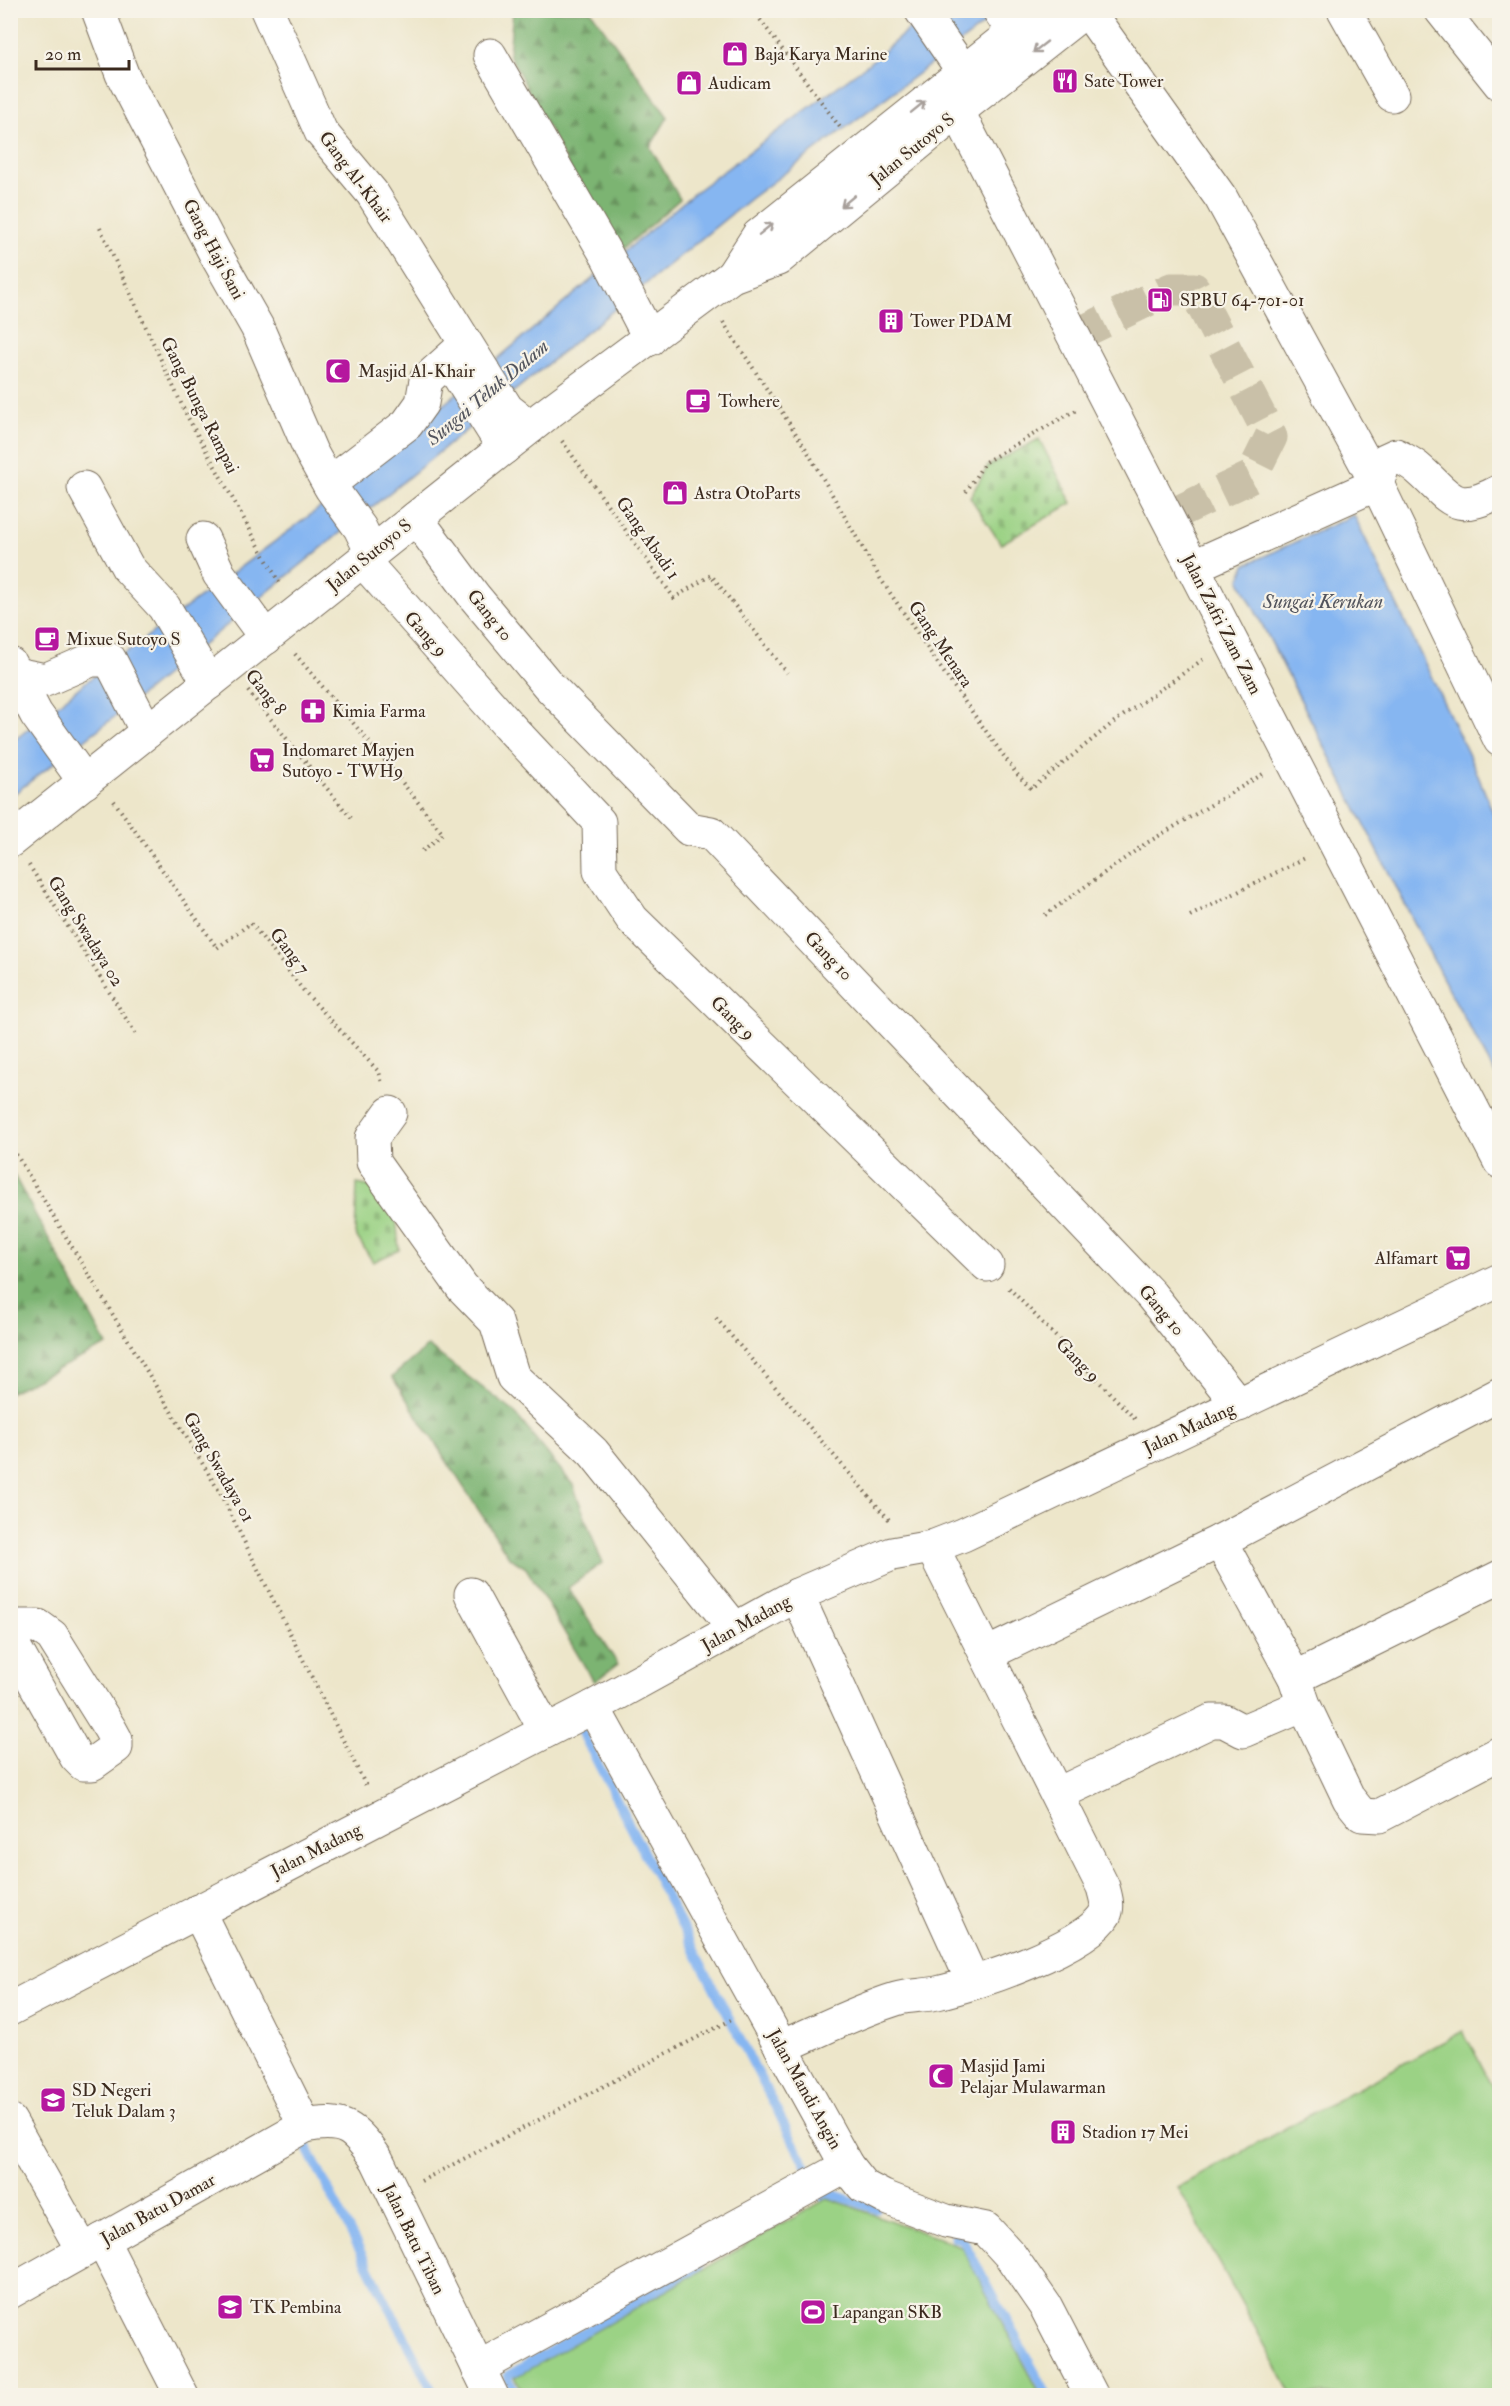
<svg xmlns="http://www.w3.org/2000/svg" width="1510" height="2406" viewBox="0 0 1510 2406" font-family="'IM FELL Double Pica',serif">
  <defs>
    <pattern id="forest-firs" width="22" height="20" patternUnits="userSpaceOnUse" patternTransform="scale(1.5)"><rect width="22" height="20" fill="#7cb472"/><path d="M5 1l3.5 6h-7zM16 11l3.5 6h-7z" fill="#67935d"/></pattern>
    <pattern id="cemetery-stones" width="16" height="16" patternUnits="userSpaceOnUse" patternTransform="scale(1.5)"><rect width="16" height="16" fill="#9bd285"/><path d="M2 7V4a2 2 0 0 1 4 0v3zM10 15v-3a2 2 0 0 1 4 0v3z" fill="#86b472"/></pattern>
  </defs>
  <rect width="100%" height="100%" fill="#f7f3e8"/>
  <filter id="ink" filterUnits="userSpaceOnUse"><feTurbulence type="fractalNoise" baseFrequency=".0167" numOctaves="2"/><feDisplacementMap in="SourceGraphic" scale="12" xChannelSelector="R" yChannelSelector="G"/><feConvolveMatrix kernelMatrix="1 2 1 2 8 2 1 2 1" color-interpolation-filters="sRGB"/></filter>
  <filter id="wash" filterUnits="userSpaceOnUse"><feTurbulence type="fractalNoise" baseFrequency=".008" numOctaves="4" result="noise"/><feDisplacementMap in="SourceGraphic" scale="24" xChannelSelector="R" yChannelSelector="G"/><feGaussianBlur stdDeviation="1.35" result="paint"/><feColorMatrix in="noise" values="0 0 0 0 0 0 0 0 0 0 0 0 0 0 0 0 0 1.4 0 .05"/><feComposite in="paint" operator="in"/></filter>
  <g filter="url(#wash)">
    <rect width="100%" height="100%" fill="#ede6ca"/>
    <g fill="#9bd285" stroke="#6b7e52" stroke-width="1.5">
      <polygon points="1463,2031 1499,2098 1499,2395 1292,2395 1178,2187"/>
      <polygon points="828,2198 961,2246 1041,2395 525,2395 515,2377"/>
    </g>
    <g fill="url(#forest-firs)" stroke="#5c6f48" stroke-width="1.5">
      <polygon points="513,11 591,11 668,117 650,147 680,199 616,255 509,54"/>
      <polygon points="11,1170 107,1345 11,1392 10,1392"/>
      <polygon points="428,1346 513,1411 573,1485 602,1563 568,1588 618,1664 594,1682 526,1568 509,1557 392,1377"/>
    </g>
    <g fill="url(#cemetery-stones)" stroke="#6b7e52" stroke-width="1.5">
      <polygon points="1039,439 1072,503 1001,544 970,497 988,466"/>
      <polygon points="357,1184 388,1190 396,1216 399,1250 373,1262 355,1234"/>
    </g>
    <g fill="#86b6f1" stroke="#607088" stroke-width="1.5">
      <polygon points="931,11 1002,11 750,199 113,718 11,796 11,743 82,685 333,498 694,193 868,64"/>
      <polygon points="1354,515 1474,766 1499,827 1499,1081 1442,977 1240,581 1245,565"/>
    </g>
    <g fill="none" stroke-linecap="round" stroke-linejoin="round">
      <g stroke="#86b6f1" stroke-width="9">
        <polyline points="580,1729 812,2178"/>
        <polyline points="301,2136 435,2396"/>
        <polyline points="821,2196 827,2192 876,2209"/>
        <polyline points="954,2237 963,2240 1048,2396"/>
        <polyline points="518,2396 507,2376 700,2265"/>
      </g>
    </g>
  </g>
  <g filter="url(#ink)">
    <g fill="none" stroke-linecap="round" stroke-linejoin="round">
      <polyline stroke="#c9c0a8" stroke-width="33" stroke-dasharray="33 16" stroke-linecap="butt" points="1074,336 1171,289 1194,289 1271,437 1251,477 1167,517"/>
      <defs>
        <g id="minor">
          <polyline points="98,10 122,74 215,253 257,327 311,452 331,488 360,528 372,553"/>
          <polyline points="267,10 321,132 372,193 507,409 530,427"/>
          <polyline points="921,10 963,71"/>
          <polyline points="999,10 1013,32"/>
          <polyline points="1087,10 1221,198 1377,484 1500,740"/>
          <polyline points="1344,10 1392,95"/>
          <polyline points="1441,10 1500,84"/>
          <polyline points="490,55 607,256 650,339"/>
          <polyline points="451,364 504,448"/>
          <polyline points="329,484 407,424 422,403 426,380 466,344"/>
          <polyline points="84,488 128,568 164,607 209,683"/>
          <polyline points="416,518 474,596 548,685 689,829 711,833 1151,1295 1239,1405"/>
          <polyline points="203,539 219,574 266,638"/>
          <polyline points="363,561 508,725 599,822 600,871 632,919 987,1265"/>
          <path d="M1192 567 1377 484 1385 460 1396 455C1403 459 1411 463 1416 467 1451 496 1451 517 1500 491"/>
          <polyline points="10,664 36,714 85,782"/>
          <polyline points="15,674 45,680 91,660 110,660 147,732"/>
          <polyline points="390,1113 372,1138 373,1162 462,1287 496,1322 513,1377 593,1452 735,1629"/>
          <polyline points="1220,1541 1295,1678 1304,1705 1349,1799 1362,1815 1379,1816 1500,1753"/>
          <polyline points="471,1594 546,1731"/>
          <polyline points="797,1595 973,1982"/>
          <polyline points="10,1626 38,1626 52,1636 110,1729 116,1740 116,1747 92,1764 83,1764 76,1757 10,1639"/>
          <polyline points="987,1654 1220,1541 1500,1394"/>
          <polyline points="1295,1678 1500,1577"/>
          <polyline points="593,1707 847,2166 863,2186 884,2197 946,2221 986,2229 1010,2255 1046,2307 1092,2396"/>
          <polyline points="1058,1794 1211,1721 1224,1721 1243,1731 1304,1705"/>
          <polyline points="198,1911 305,2126"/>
          <polyline points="10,2009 593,1707 797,1595 892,1554 932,1547 963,1535 1500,1280"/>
          <path d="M781 2047C819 2031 857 2011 896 1999 909 1995 923 1996 937 1993 974 1985 1087 1947 1105 1914 1109 1906 1105 1895 1103 1887L932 1547"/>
          <polyline points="10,2121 83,2251"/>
          <polyline points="102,2240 182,2396"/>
          <path d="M10 2292 305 2126C345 2118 355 2128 377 2160L492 2396"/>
          <polyline points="478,2368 847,2166"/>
        </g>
        <polyline id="major" points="945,87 1500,1162"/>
        <g id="highway">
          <polyline points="732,276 758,236 1041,10"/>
          <polyline points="10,841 544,416 732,276 778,259 958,111 1086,10"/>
        </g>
      </defs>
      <use href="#minor" stroke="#796c5a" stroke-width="35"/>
      <use href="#major" stroke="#796c5a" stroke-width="35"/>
      <use href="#highway" stroke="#796c5a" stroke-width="35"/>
      <g stroke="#796c5a" stroke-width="4" stroke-dasharray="1.5 4.5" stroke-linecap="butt">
        <polyline points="753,10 842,130"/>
        <polyline points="100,228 187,416 281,586"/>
        <polyline points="723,322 806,449 880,578 947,677 1016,773 1031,789 1114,722 1205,658"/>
        <polyline points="562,441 674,598 711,575 787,673"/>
        <polyline points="966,492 985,462 1076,410"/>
        <polyline points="295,654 386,762 443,834 421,852"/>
        <polyline points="248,691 351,818"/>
        <polyline points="114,801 217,948 251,923 303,990 379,1072 382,1083"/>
        <polyline points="29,865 137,1036"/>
        <polyline points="1045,915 1145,844 1263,774"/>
        <polyline points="1190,916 1307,857"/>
        <polyline points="10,1144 219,1491 367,1788"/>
        <polyline points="1009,1288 1135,1419"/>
        <polyline points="716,1318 891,1522"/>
        <polyline points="421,2181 731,2020"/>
      </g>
      <use href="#minor" stroke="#fff" stroke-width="33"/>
      <use href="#major" stroke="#fff" stroke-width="33"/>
      <use href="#highway" stroke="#fff" stroke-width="33"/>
    </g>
    <defs><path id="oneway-shaft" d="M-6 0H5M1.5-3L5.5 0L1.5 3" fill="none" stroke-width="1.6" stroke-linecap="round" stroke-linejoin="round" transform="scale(1.5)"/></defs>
    <g stroke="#a79f9a">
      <use href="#oneway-shaft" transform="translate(1040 47) rotate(142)"/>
      <use href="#oneway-shaft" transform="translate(918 107) rotate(-39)"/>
      <use href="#oneway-shaft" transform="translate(848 201) rotate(140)"/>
      <use href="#oneway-shaft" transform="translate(766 229) rotate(-39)"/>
    </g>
  </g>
  <defs>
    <symbol id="shop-square" viewBox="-11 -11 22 22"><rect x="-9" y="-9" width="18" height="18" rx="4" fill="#b5179e" stroke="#f7f3e8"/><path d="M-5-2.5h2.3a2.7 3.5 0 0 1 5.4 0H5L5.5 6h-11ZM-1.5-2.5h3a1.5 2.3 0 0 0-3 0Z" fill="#fff"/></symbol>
    <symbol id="restaurant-square" viewBox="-11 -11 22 22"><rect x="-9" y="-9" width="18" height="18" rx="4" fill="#b5179e" stroke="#f7f3e8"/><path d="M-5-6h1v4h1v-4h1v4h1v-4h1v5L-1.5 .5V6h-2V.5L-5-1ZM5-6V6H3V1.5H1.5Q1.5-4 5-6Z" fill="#fff"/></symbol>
    <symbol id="fuel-square" viewBox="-11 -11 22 22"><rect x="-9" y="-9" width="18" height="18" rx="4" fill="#b5179e" stroke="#f7f3e8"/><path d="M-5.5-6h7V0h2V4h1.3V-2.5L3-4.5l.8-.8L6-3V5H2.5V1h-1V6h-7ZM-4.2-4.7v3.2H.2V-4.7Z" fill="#fff"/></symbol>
    <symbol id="building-square" viewBox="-11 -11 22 22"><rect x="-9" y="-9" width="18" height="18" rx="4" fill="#b5179e" stroke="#f7f3e8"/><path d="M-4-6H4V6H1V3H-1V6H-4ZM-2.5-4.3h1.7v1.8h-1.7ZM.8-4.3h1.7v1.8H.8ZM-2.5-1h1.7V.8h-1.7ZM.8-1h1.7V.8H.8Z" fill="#fff"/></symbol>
    <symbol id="mosque-square" viewBox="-11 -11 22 22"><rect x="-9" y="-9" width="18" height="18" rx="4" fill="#b5179e" stroke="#f7f3e8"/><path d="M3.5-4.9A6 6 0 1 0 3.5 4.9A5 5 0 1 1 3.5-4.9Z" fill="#fff"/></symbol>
    <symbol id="cafe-square" viewBox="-11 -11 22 22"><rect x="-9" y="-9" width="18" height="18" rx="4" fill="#b5179e" stroke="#f7f3e8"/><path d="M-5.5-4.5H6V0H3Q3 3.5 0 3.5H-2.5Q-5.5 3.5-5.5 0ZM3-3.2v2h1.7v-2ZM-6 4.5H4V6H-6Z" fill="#fff"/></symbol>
    <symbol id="pharmacy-square" viewBox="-11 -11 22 22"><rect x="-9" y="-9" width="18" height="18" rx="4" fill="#b5179e" stroke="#f7f3e8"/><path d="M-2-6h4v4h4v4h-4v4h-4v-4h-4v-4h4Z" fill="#fff"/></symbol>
    <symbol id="supermarket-square" viewBox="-11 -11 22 22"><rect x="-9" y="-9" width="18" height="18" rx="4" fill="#b5179e" stroke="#f7f3e8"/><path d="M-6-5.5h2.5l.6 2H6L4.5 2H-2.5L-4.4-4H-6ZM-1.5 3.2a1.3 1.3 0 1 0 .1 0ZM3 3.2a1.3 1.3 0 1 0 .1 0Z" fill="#fff"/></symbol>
    <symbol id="school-square" viewBox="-11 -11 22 22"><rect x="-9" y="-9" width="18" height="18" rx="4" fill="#b5179e" stroke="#f7f3e8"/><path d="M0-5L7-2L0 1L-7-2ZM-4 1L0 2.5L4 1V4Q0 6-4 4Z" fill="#fff"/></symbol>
    <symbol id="stadium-square" viewBox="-11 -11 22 22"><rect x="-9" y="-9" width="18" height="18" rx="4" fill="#b5179e" stroke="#f7f3e8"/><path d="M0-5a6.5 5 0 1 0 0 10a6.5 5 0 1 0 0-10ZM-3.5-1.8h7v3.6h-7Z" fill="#fff"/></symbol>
  </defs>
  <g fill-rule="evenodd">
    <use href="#shop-square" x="720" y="39" width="30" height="30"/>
    <use href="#restaurant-square" x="1050" y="66" width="30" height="30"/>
    <use href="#shop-square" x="674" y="68" width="30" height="30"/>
    <use href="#fuel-square" x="1145" y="285" width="30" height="30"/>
    <use href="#building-square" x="876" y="306" width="30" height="30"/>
    <use href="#mosque-square" x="323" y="356" width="30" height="30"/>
    <use href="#cafe-square" x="683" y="386" width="30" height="30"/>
    <use href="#shop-square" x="660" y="478" width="30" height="30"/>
    <use href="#cafe-square" x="32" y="624" width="30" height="30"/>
    <use href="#pharmacy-square" x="298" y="696" width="30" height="30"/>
    <use href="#supermarket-square" x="247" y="745" width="30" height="30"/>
    <use href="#supermarket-square" x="1443" y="1243" width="30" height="30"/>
    <use href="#mosque-square" x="926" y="2061" width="30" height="30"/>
    <use href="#school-square" x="38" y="2085" width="30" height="30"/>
    <use href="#building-square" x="1048" y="2117" width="30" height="30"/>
    <use href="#school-square" x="215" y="2292" width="30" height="30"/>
    <use href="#stadium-square" x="798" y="2297" width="30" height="30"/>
  </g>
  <g text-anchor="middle" stroke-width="4.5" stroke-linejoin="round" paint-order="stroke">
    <g font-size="18" fill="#3b2a1e" stroke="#f7f3e8" text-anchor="start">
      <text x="754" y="60">Baja Karya Marine</text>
      <text x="1084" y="87">Sate Tower</text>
      <text x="708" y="89">Audicam</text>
      <text x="1180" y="306">SPBU 64-701-01</text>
      <text x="910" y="327">Tower PDAM</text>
      <text x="358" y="377">Masjid Al-Khair</text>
      <text x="718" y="407">Towhere</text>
      <text x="694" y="499">Astra OtoParts</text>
      <text x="66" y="645">Mixue Sutoyo S</text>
      <text x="332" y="717">Kimia Farma</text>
      <text x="282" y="756">Indomaret Mayjen<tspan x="282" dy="21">Sutoyo - TWH9</tspan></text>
      <text x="1438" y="1264" text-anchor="end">Alfamart</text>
      <text x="960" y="2072">Masjid Jami<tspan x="960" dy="21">Pelajar Mulawarman</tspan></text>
      <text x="72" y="2096">SD Negeri<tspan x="72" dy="21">Teluk Dalam 3</tspan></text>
      <text x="1082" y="2138">Stadion 17 Mei</text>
      <text x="250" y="2313">TK Pembina</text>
      <text x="832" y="2318">Lapangan SKB</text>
    </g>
    <g font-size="18" fill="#3b2a1e" stroke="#f7f3e8">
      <text transform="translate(912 149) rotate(-39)" y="6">Jalan Sutoyo S</text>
      <text transform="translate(356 177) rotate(53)" y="6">Gang Al-Khair</text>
      <text transform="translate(214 249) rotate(62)" y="6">Gang Haji Sani</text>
      <text transform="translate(200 405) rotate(63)" y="6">Gang Bunga Rampai</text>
      <text transform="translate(648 538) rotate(55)" y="6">Gang Abadi 1</text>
      <text transform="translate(369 555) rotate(-39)" y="6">Jalan Sutoyo S</text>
      <text transform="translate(490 615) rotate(51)" y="6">Gang 10</text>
      <text transform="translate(1222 624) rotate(63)" y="6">Jalan Zafri Zam Zam</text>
      <text transform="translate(426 634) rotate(48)" y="6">Gang 9</text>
      <text transform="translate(941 644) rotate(56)" y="6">Gang Menara</text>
      <text transform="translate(266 692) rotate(51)" y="6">Gang 8</text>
      <text transform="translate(86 931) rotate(58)" y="6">Gang Swadaya 02</text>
      <text transform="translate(290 951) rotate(53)" y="6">Gang 7</text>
      <text transform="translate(829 956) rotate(46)" y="6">Gang 10</text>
      <text transform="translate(733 1018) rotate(45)" y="6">Gang 9</text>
      <text transform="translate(1162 1310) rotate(50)" y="6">Gang 10</text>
      <text transform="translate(1078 1360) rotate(46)" y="6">Gang 9</text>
      <text transform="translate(1189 1428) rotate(-25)" y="6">Jalan Madang</text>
      <text transform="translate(219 1467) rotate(60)" y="6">Gang Swadaya 01</text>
      <text transform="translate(746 1623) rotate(-29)" y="6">Jalan Madang</text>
      <text transform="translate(316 1850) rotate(-27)" y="6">Jalan Madang</text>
      <text transform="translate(805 2089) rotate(61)" y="6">Jalan Mandi Angin</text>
      <text transform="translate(158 2209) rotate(-29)" y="6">Jalan Batu Damar</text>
      <text transform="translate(414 2239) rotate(64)" y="6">Jalan Batu Tiban</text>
    </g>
    <g font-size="20" font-style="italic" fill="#52545d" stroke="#f7f3e8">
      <text transform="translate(487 392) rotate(-40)" y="7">Sungai Teluk Dalam</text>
      <text x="1323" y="608">Sungai Kerukan</text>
    </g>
  </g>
  <rect width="1510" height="2406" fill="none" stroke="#f7f3e8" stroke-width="36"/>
  <path d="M36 60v9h93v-9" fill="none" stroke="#3b2a1e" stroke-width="3"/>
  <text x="45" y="60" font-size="18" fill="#3b2a1e" stroke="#f7f3e8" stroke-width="4.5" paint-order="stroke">20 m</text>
</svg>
